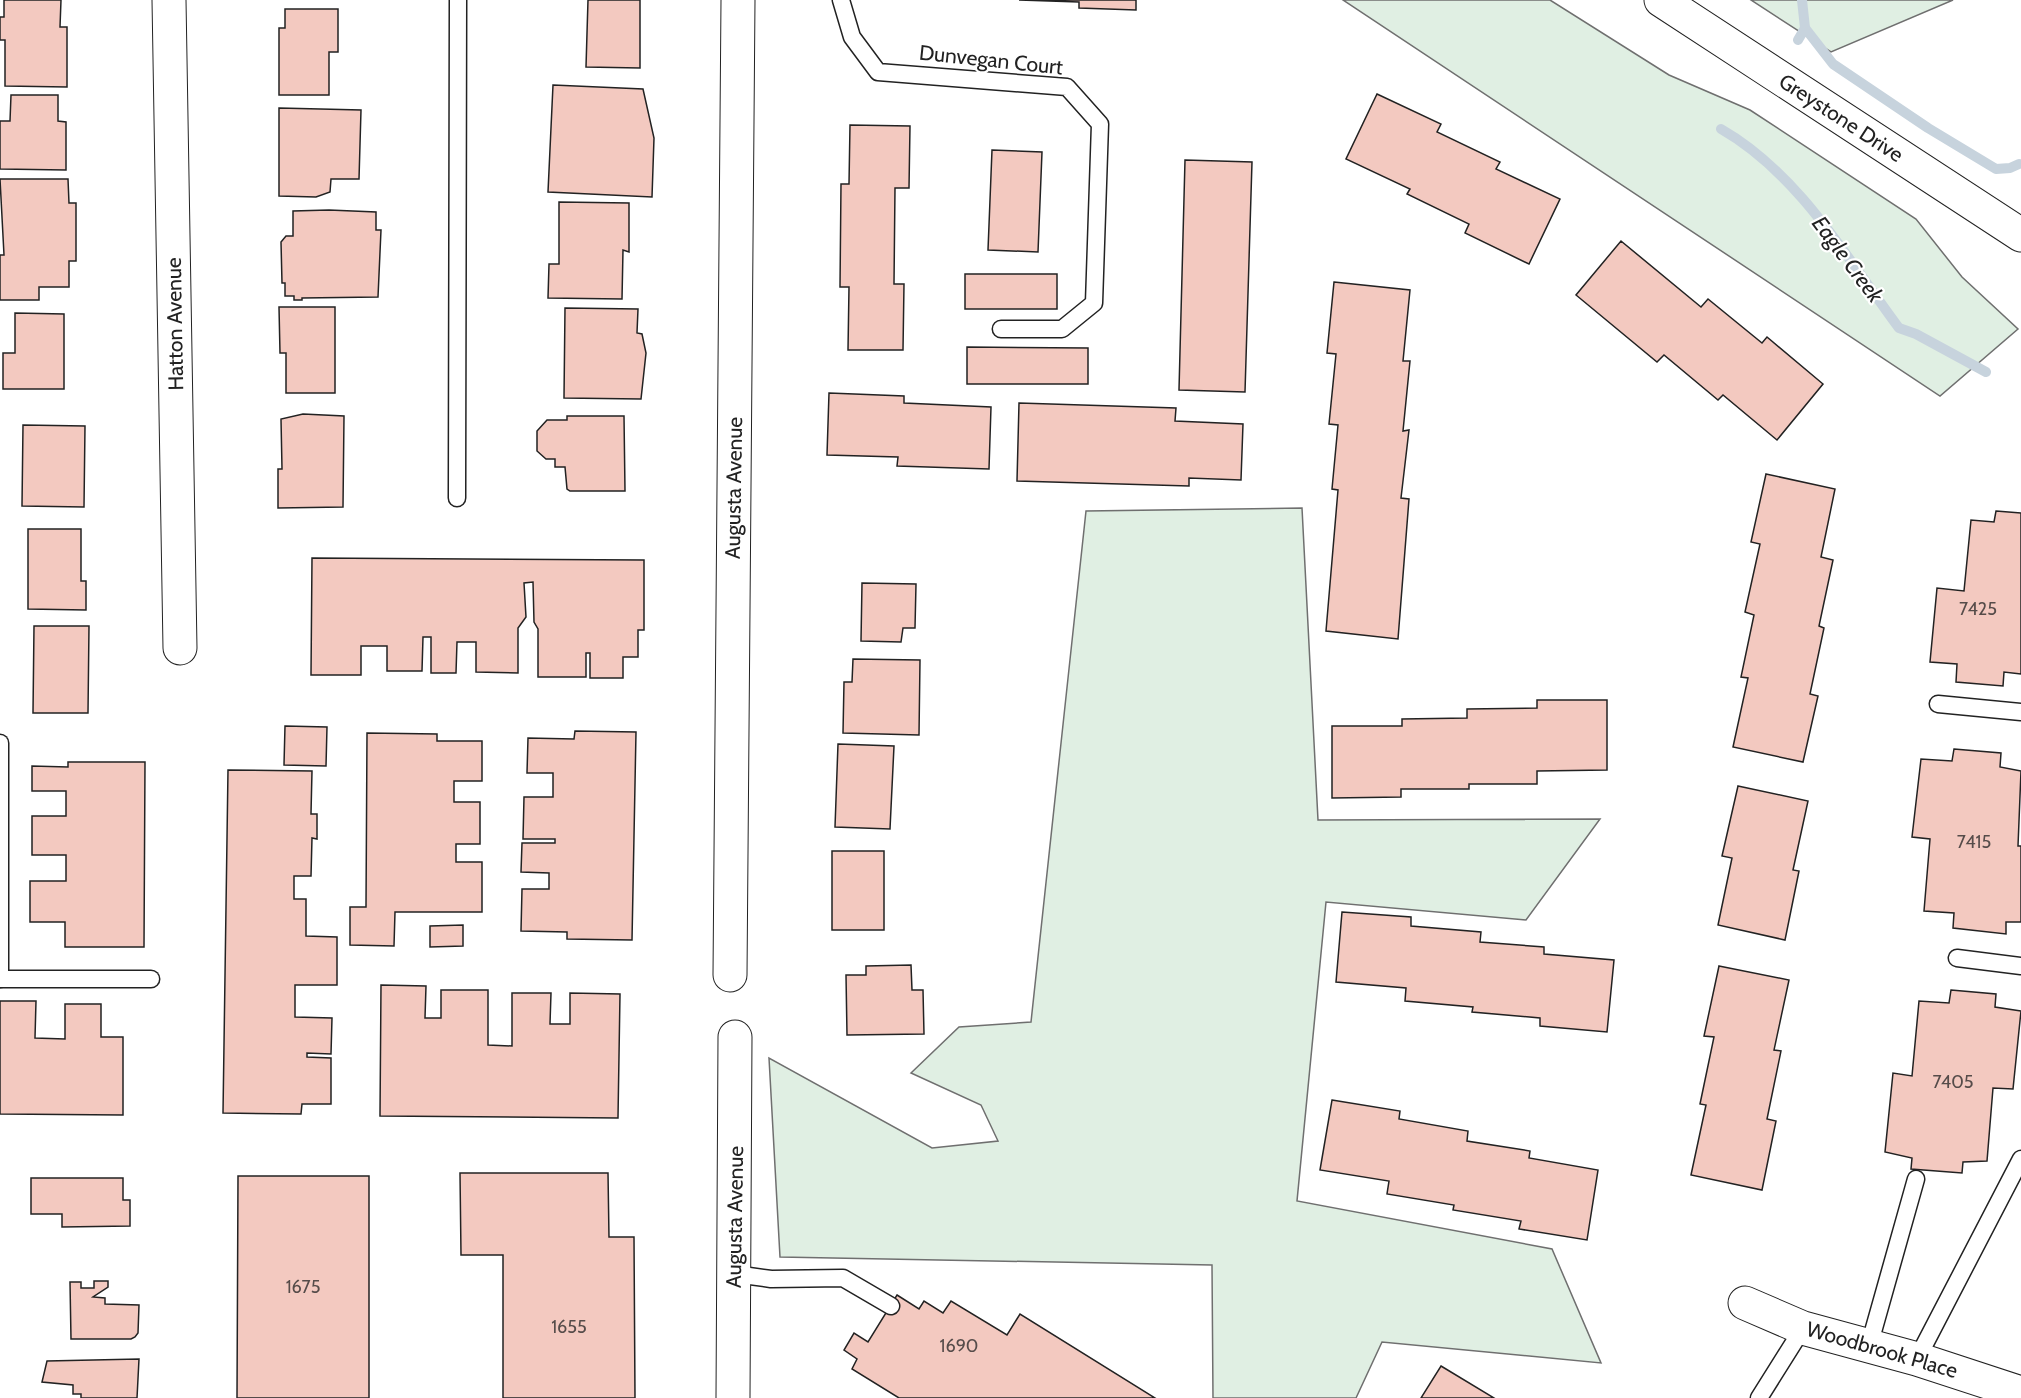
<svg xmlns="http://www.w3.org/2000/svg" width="2021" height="1398" viewBox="0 0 2021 1398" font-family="Cabin,sans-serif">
  <rect width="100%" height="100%" fill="#fff"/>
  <g fill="#e0efe3" stroke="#6f6f6f" stroke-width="1.5">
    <polygon points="1343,0 1550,0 1669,75 1750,110 1916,219 1962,277 2018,329 1940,396"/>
    <polygon points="1751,0 1953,0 1831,52"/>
    <polygon points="1302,508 1318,820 1600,819 1526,920 1326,902 1297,1201 1552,1249 1601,1363 1382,1342 1356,1398 1213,1398 1212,1265 780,1257 769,1058 932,1148 998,1141 981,1105 911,1073 959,1027 1031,1022 1086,511"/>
  </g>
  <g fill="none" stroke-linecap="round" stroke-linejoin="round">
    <g stroke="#c7d3dd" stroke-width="10">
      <polyline points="1805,28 1833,64 1928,128 1996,169 2010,168 2019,164"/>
      <polyline points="1798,40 1805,28 1802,0"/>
      <path d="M1721 129C1798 173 1847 258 1899 328L1916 334 1986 372"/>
    </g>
  </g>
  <g fill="#f3c9c0" stroke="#222" stroke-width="1.5">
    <polygon points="4,0 61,0 60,27 67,27 67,87 5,86 5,40 0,40 0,17 4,17"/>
    <polygon points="588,0 640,0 640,68 586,67"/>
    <polygon points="1019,0 1136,0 1136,10 1079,8 1079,2"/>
    <polygon points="285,9 338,9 338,52 329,52 329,95 279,95 279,28 285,28"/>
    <polygon points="553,85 643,89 654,138 652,197 548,192"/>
    <polygon points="1377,94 1441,124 1437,132 1500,162 1496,169 1560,199 1529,264 1465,233 1469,224 1407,194 1410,189 1346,159"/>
    <polygon points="11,95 58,95 58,121 66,122 66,170 0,169 0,121 10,121"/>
    <polygon points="279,108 361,110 359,179 331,179 330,192 316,197 279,196"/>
    <polygon points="850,125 910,126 909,188 895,188 894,284 904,284 903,350 848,350 849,287 840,287 841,184 849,184"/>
    <polygon points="992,150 1042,152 1038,252 988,250"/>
    <polygon points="1185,160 1252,162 1245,392 1179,390"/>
    <polygon points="0,179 68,179 69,203 76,203 76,261 69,261 69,287 39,287 39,300 0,300 0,255 4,255"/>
    <polygon points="559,202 629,203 629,252 623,250 622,299 548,298 549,264 559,264"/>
    <polygon points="329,210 376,212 376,230 381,230 378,297 302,298 302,300 294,300 294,296 285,296 285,283 282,283 281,242 286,236 293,236 293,211"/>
    <polygon points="1621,241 1701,307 1708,299 1762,343 1767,337 1823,384 1777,440 1723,395 1718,400 1664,355 1657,362 1576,295"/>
    <rect x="965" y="274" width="92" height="35"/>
    <polygon points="1334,282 1410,290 1403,361 1410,361 1403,431 1409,430 1401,498 1409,499 1398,639 1326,631 1338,490 1332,489 1338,425 1329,424 1336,354 1327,353"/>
    <polygon points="279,307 335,307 335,393 286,393 286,353 280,353"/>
    <polygon points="565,308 638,309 637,333 642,334 646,353 641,399 564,398"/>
    <polygon points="15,313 64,314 64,389 3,389 3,353 15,353"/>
    <polygon points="967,347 1088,348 1088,384 967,384"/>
    <polygon points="829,393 904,396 904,403 991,407 989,469 897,466 898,457 827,455"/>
    <polygon points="1019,403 1176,408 1175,421 1243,424 1241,480 1189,478 1189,486 1017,481"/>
    <polygon points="303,414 344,416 343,507 278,508 278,469 282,469 281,419"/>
    <polygon points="567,416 624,416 625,491 570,491 567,489 565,467 555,467 555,459 546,459 537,451 537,431 547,420 567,420"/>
    <polygon points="23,425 85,426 84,507 22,506"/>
    <polygon points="1766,474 1835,489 1821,557 1833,560 1819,626 1824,628 1810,694 1818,696 1803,762 1733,747 1748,678 1741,677 1754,615 1745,612 1760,544 1751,542"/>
    <polygon points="1996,511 2021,513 2021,674 2004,672 2003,686 1956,682 1957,664 1930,662 1937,588 1964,591 1971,520 1994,522"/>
    <polygon points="28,529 81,529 81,581 86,581 86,610 28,609"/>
    <polygon points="312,558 644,560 644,630 638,630 638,657 623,657 623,678 590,678 590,653 586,653 586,677 538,677 538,629 534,622 533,582 524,583 526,617 518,628 518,673 476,672 476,642 457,642 456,673 431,673 431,637 423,637 422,671 387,671 387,646 361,646 361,675 311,675"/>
    <polygon points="862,583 916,584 915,628 903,628 901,642 861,641"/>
    <polygon points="34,626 89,626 88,713 33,713"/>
    <polygon points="853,659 920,660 919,735 843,733 844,682 852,682"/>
    <polygon points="1537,700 1607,700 1607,770 1537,771 1537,784 1469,784 1469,789 1401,789 1401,797 1332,798 1332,726 1402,726 1402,719 1467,718 1467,709 1537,708"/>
    <polygon points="285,726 327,727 326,766 284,765"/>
    <polygon points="575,731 636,732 632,940 567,939 567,932 521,931 522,889 549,889 549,873 521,872 522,843 555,843 555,839 523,839 524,797 553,797 553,773 527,773 528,738 574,739"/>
    <polygon points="367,733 437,734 437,741 482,741 482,781 454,781 454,802 480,802 480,844 456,844 456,862 482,862 482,912 395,912 394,946 350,945 350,907 366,907"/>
    <polygon points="838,744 894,746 890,829 835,827"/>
    <polygon points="1954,749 2001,753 2000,767 2021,771 2018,846 2021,846 2021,922 2006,922 2006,934 1953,928 1954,913 1924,911 1930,839 1912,837 1921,759 1952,761"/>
    <polygon points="68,762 145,762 144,947 65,947 65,922 30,922 30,881 66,881 66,855 32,855 32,816 66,816 66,791 32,791 32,766 68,767"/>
    <polygon points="228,770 312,771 311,814 317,814 317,839 312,838 311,876 294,876 294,899 306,899 306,936 337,937 337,985 295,985 295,1017 332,1018 331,1054 307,1053 307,1057 331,1058 331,1104 302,1104 301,1114 223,1113"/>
    <polygon points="1738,786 1808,801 1793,870 1799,871 1785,940 1718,925 1732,858 1722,856"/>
    <rect x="832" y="851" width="52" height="79"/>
    <polygon points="1342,912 1411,917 1411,926 1481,932 1480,942 1544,947 1544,954 1614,960 1607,1032 1540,1026 1540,1018 1472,1012 1473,1007 1405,1001 1406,988 1336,982"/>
    <polygon points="463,925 463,946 430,947 430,926"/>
    <polygon points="911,965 912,990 923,990 924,1034 847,1035 846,975 866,975 866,966"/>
    <polygon points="1719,966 1789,980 1774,1050 1781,1051 1767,1119 1776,1121 1762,1190 1691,1175 1706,1105 1700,1104 1714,1037 1704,1036"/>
    <polygon points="381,985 426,986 425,1018 441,1018 441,990 488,990 488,1045 512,1046 512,993 551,993 550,1024 570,1024 570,993 620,994 618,1118 380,1116"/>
    <polygon points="1951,990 1996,994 1995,1007 2021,1011 2013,1089 1993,1088 1987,1161 1963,1162 1962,1173 1911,1169 1912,1158 1885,1152 1893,1073 1912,1076 1919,1001 1949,1003"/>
    <polygon points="0,1001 36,1001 35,1038 65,1039 65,1004 101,1004 101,1037 123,1037 123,1115 0,1114"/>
    <polygon points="1332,1100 1400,1111 1399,1119 1468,1131 1467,1141 1530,1151 1529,1158 1598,1170 1587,1240 1519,1229 1521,1221 1453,1210 1454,1205 1387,1194 1389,1181 1320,1170"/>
    <polygon points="460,1173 608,1173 609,1237 634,1237 635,1398 503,1398 503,1255 461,1255"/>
    <polygon points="238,1176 369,1176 369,1398 237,1398"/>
    <polygon points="31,1178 123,1178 123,1200 130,1200 130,1226 62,1227 62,1214 31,1214"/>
    <polygon points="94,1281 108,1281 108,1287 93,1297 105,1298 105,1304 139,1305 138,1333 135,1337 131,1339 71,1339 70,1282 81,1282 81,1288 94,1288"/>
    <polygon points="897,1295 919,1309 924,1301 943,1313 951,1301 1007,1335 1020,1314 1155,1398 899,1398 852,1369 857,1359 844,1350 854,1333 868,1342"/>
    <polygon points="139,1359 137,1398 81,1398 81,1394 73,1394 73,1385 42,1382 47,1361"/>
    <polygon points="1441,1366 1494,1398 1421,1398"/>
  </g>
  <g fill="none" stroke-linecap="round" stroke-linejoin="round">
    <defs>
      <g id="service">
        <polyline points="841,0 852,37 878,72 1067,87 1100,124 1094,303 1062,329 1001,329"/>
        <polyline points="457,498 458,0"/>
        <polyline points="1938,704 2021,712"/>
        <polyline points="0,743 0,979"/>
        <polyline points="1957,958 2021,966"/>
        <polyline points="0,979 151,979"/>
        <polyline points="735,1274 771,1279 843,1278 891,1306"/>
        <polyline points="1869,1346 1916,1179"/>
        <polyline points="1917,1359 2021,1159"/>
        <polyline points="1759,1398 1803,1328"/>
      </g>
      <g id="minor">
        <polyline points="169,0 180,648"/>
        <polyline points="730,975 738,0"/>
        <polyline points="1745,1303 1803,1328 1917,1359 2021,1393"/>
        <polyline points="733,1398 735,1037"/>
      </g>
      <polyline id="tertiary" points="1661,0 2021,235"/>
    </defs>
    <use href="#service" stroke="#222" stroke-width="19"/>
    <use href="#minor" stroke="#222" stroke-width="35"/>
    <use href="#tertiary" stroke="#222" stroke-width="35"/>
    <use href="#service" stroke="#fff" stroke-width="16"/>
    <use href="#minor" stroke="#fff" stroke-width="33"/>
    <use href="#tertiary" stroke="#fff" stroke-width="33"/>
  </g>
  <g text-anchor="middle" stroke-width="4.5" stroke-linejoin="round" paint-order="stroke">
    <g font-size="18" fill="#564c4a">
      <text x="1978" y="615">7425</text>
      <text x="1974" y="848">7415</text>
      <text x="1953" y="1088">7405</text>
      <text x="303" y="1293">1675</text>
      <text x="569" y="1333">1655</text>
      <text x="959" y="1352">1690</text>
    </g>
    <g font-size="21" fill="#222" stroke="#fff">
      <text transform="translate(991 60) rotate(6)" y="7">Dunvegan Court</text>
      <text transform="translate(1841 118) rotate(33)" y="7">Greystone Drive</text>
      <text transform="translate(175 324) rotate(-91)" y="7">Hatton Avenue</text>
      <text transform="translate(734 488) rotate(-89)" y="7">Augusta Avenue</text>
      <text transform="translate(735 1217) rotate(-89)" y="7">Augusta Avenue</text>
      <text transform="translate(1882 1350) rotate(16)" y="7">Woodbrook Place</text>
    </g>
    <g font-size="22" font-style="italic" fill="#222" stroke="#fff">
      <text transform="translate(1848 259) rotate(53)" y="8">Eagle Creek</text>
    </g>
  </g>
</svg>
